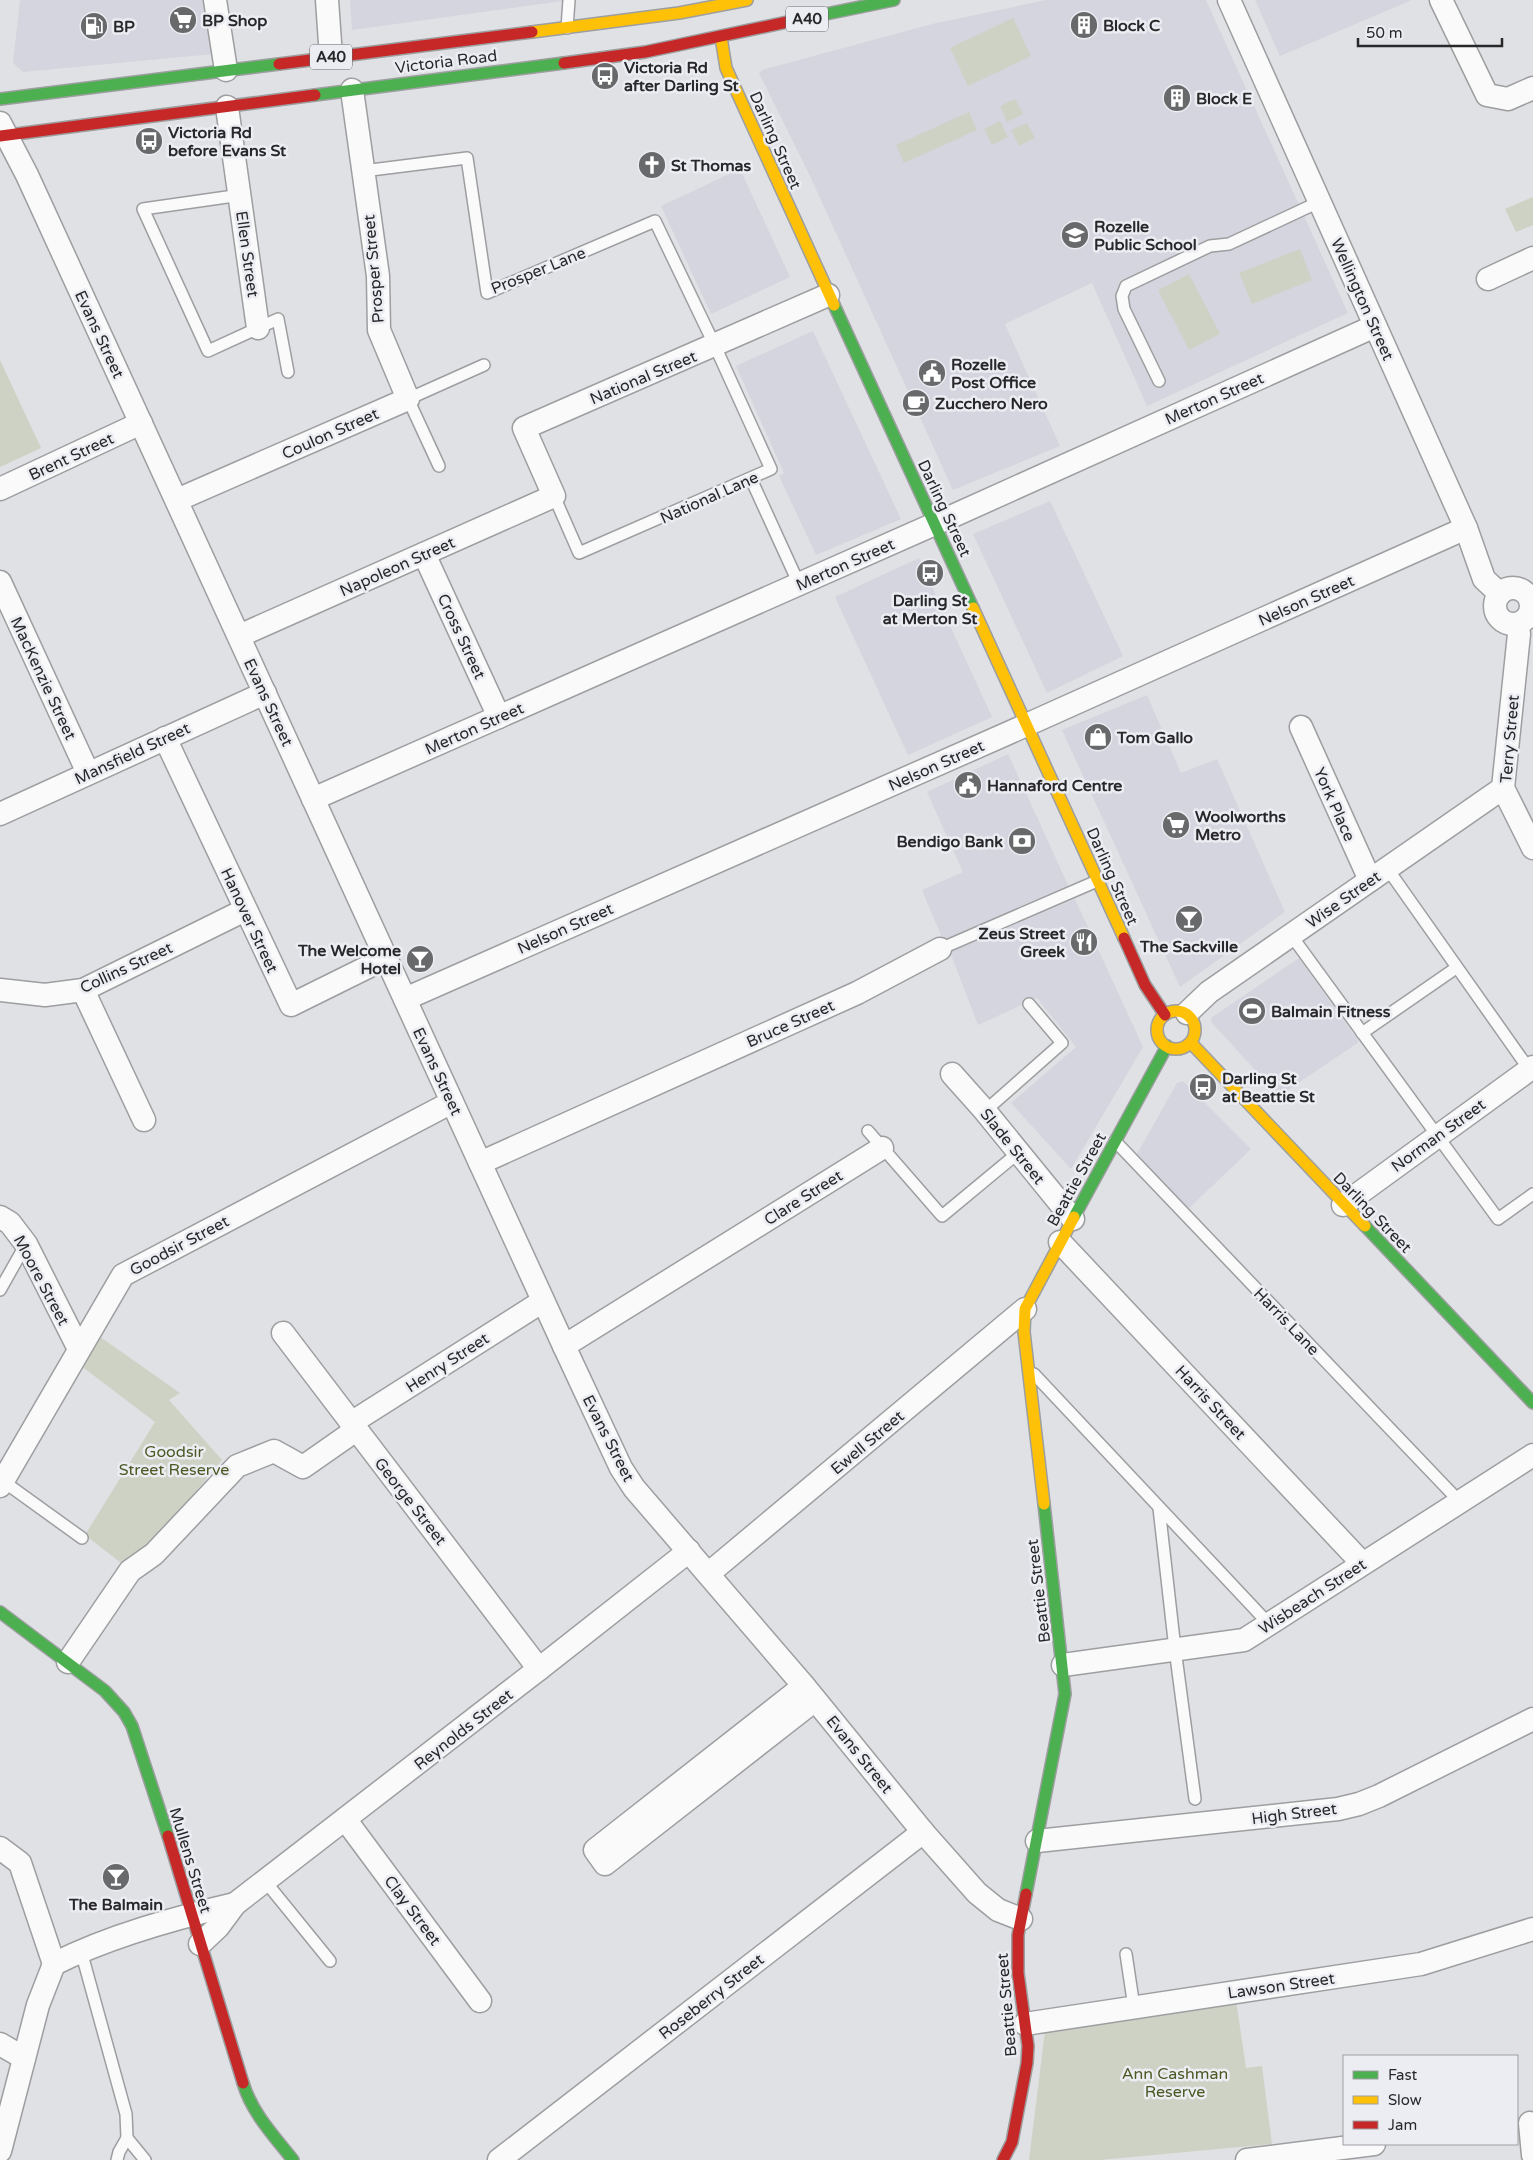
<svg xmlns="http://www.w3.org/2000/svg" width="1533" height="2160" viewBox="0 0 1533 2160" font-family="'Varela Round',sans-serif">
  <rect width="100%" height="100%" fill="#e0e1e4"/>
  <g fill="#d4d5de">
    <polygon points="20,0 204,0 213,54 23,72 13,63"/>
    <polygon points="350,0 570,0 352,30"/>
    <polygon points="1046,0 1206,0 1348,313 1147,406 1092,283 1005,324 1060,446 953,490 809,174 759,73 762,70 932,24"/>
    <polygon points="1255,0 1412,0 1280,56"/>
    <polygon points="740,169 790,277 711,314 661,206"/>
    <polygon points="813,331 901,519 816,555 779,476 784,473 736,366"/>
    <polygon points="1050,501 1123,656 1047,693 973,534"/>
    <polygon points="919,558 992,717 908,755 835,597"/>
    <polygon points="1147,695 1181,773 1217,759 1285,912 1180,987 1062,730"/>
    <polygon points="1008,754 1069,887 943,940 922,890 963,872 927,792"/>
    <polygon points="1075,899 1143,1047 1071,1169 1011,1103 1076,1047 1037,998 978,1025 950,952"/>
    <polygon points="1299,958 1359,1042 1279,1096 1212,1023 1211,1018"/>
    <polygon points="1183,1081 1251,1149 1188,1209 1137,1154 1177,1083"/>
  </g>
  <g fill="#cdd2c5">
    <polygon points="1013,18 1031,56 968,86 950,48"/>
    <polygon points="1015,99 1023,114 1007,122 1000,106"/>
    <polygon points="969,112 977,130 904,163 896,145"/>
    <polygon points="1000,121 1008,137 992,145 984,129"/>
    <polygon points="1027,123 1035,138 1019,146 1011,130"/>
    <polygon points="1533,197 1533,225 1516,232 1505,209"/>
    <polygon points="1300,249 1312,280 1252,304 1239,273"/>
    <polygon points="1189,274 1220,334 1189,350 1158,290"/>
    <polygon points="0,360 41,448 0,467"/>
    <polygon points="96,1334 180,1393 169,1400 222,1460 145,1553 125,1566 85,1535 155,1422 76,1362"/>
    <polygon points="1236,2000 1246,2068 1262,2066 1272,2144 1100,2160 1029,2160 1045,2031"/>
  </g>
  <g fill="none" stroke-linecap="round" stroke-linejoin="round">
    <defs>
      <g id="lane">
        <polyline points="567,28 569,0"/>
        <polyline points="363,171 467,158 487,293 655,221 715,346 771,469 579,553 554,496"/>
        <polyline points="241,195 143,209 208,351 278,319 288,372"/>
        <polyline points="1159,381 1124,309 1122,296 1126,286 1210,246 1229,244 1319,202"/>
        <polyline points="439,466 408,399 484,365"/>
        <polyline points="751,479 799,584"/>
        <polyline points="1387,868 1531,1072"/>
        <polyline points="1291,935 1498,1219 1533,1194"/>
        <polyline points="940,949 1097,881"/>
        <polyline points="1362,1033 1456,968"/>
        <polyline points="985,1111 1062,1043 1029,1004"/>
        <polyline points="868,1131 942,1216 1018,1153"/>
        <polyline points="1115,1141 1459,1501"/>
        <polyline points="0,1290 26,1244"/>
        <polyline points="1034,1374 1269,1624"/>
        <polyline points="0,1479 82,1538"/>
        <polyline points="1159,1508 1175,1649 1195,1799"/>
        <polyline points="265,1881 330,1961"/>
        <polyline points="81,1951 126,2114 127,2138 145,2160"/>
        <polyline points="1126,1954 1134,2007"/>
        <polyline points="117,2160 119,2152 127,2138"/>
      </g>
      <g id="street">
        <polyline points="215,0 226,70"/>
        <polyline points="327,0 331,57"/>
        <polyline points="1229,0 1466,528 1484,579 1500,594"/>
        <polyline points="1441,0 1487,95 1508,99 1533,88"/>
        <polyline points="227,107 258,328"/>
        <polyline points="0,123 27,175 564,1346 621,1468 634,1488 804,1686 923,1832 977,1893 998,1910 1021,1919"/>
        <polyline points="1488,279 1533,258"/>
        <polyline points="0,489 141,423"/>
        <polyline points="177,500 408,399 379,330 378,276 352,90"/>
        <polyline points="424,554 499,717"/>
        <polyline points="0,582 88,773"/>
        <circle cx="1513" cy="606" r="18"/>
        <polyline points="1517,625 1519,634 1503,788 1533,848"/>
        <polyline points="239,636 554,496 524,428 828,295"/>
        <polyline points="1301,727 1370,880"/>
        <polyline points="165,738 291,1005 386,958"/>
        <polyline points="313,799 955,515 1375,326"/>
        <polyline points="0,814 265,693"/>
        <polyline points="0,990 45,995 83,990 245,910"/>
        <polyline points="83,990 144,1120"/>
        <polyline points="405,999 1004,735 1466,528"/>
        <polyline points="1187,1013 1209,992 1503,788"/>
        <polyline points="952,1074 985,1111 1073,1219"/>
        <polyline points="480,1163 857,993 940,949"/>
        <polyline points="1343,1205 1533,1067"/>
        <polyline points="0,1217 10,1223 26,1244 79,1349"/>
        <polyline points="1060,1242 1362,1563"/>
        <polyline points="283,1333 539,1669"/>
        <polyline points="564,1346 882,1148"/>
        <polyline points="351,1423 543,1301"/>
        <polyline points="0,1486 123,1275 452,1102"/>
        <polyline points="708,1574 1025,1309"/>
        <polyline points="68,1662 130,1571 154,1554 237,1466 274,1451 303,1467 356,1430"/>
        <polyline points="1063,1665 1244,1640 1533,1455"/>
        <polyline points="804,1686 595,1850 605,1864 815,1700"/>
        <polyline points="345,1819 480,2001"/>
        <polyline points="1037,1841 1338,1809 1359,1804 1379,1796 1533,1719"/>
        <polyline points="0,1848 20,1863 54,1964"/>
        <polyline points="200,1944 218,1927 235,1904 539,1669 689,1551"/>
        <polyline points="1025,2024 1421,1964 1533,1929"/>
        <polyline points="0,2044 24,2058"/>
        <polyline points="1530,2123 1533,2155"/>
        <path d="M0 2151 38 2005 54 1964C109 1936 175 1918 235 1904"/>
        <polyline points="499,2160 923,1832"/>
        <polyline points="1247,2160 1374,2144"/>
      </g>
      <g id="fast">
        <polyline points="792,21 894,0"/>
        <polyline points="315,95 564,63"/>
        <polyline points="0,99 279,64"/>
        <polyline points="834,305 973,608"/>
        <polyline points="1074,1217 1167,1046"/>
        <polyline points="1365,1226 1533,1403"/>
        <polyline points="0,1612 105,1691 124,1712 132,1726 168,1836"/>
        <polyline points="1026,1894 1065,1694 1044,1504"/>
        <path d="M243 2083C252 2113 274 2136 293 2160"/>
      </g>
      <g id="slow">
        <polyline points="532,32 679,13 747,0"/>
        <polyline points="721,37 726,68 834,305"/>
        <polyline points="973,608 1124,938"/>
        <circle cx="1176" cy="1030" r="19"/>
        <polyline points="1191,1043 1365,1226"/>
        <polyline points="1044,1504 1024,1332 1025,1309 1074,1217"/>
      </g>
      <g id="jam">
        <polyline points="564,63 645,52 792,21"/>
        <polyline points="279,64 532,32"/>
        <polyline points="0,136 315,95"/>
        <polyline points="1124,938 1145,985 1165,1015"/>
        <polyline points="168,1836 243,2083"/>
        <polyline points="1003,2160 1012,2142 1027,2063 1028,2046 1018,1973 1018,1935 1026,1894"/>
      </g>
    </defs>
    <use href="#lane" stroke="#9d9ea0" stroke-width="14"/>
    <use href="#street" stroke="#9d9ea0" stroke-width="25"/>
    <use href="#fast" stroke="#9d9ea0" stroke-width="14"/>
    <use href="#slow" stroke="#9d9ea0" stroke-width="14"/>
    <use href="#jam" stroke="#9d9ea0" stroke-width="14"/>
    <use href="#lane" stroke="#fafafb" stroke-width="11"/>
    <use href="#street" stroke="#fafafb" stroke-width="22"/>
    <use href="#fast" stroke="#4caf50" stroke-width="11"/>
    <use href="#slow" stroke="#ffc107" stroke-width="11"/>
    <use href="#jam" stroke="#c62828" stroke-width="11"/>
  </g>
  <defs>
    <symbol id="supermarket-disc" viewBox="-11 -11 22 22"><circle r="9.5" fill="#68696b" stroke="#ecedf3"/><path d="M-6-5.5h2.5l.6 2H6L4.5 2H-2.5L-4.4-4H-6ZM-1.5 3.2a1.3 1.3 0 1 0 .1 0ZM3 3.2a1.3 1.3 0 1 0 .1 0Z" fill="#fff"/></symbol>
    <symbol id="building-disc" viewBox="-11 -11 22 22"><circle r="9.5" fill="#68696b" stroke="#ecedf3"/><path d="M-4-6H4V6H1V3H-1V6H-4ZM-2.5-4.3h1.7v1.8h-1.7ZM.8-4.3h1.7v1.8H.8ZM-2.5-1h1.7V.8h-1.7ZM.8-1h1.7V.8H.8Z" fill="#fff"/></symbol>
    <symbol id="fuel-disc" viewBox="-11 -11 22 22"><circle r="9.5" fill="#68696b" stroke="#ecedf3"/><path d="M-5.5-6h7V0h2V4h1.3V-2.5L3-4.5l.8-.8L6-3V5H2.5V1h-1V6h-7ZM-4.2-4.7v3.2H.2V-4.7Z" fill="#fff"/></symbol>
    <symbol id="bus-disc" viewBox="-11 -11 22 22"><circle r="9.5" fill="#68696b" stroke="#ecedf3"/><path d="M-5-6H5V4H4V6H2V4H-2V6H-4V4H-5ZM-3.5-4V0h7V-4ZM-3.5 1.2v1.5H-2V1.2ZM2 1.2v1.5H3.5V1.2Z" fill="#fff"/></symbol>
    <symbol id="church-disc" viewBox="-11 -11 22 22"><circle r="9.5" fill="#68696b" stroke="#ecedf3"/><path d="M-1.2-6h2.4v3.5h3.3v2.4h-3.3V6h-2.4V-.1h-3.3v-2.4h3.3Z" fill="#fff"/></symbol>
    <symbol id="school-disc" viewBox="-11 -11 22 22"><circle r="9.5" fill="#68696b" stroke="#ecedf3"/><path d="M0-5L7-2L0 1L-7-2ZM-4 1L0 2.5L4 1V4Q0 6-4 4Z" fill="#fff"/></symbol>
    <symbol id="civic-disc" viewBox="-11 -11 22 22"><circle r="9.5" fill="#68696b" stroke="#ecedf3"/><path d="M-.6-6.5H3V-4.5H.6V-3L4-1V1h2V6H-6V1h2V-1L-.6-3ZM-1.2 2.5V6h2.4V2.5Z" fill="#fff"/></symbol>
    <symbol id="cafe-disc" viewBox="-11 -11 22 22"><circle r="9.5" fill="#68696b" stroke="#ecedf3"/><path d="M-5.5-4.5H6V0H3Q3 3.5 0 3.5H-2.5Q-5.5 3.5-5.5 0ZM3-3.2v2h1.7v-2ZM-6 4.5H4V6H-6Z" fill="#fff"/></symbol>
    <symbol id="shop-disc" viewBox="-11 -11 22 22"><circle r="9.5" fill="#68696b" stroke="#ecedf3"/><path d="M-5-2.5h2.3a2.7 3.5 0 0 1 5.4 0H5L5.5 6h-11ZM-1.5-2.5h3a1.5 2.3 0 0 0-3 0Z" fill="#fff"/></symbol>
    <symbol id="bank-disc" viewBox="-11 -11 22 22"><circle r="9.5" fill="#68696b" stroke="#ecedf3"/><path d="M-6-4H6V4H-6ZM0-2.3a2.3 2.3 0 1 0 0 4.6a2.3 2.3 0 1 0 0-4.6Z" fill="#fff"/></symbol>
    <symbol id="bar-disc" viewBox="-11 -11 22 22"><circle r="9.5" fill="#68696b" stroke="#ecedf3"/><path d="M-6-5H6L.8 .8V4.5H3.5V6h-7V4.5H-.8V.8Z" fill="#fff"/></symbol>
    <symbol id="restaurant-disc" viewBox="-11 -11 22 22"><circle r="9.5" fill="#68696b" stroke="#ecedf3"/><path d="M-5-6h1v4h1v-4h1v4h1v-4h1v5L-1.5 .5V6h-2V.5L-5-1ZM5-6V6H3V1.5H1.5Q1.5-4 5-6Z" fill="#fff"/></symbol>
    <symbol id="stadium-disc" viewBox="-11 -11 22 22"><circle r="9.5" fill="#68696b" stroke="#ecedf3"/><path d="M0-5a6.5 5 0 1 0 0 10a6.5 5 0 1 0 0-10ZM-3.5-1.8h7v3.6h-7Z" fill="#fff"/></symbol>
  </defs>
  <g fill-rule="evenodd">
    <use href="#supermarket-disc" x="167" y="4" width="32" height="32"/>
    <use href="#building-disc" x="1068" y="9" width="32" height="32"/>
    <use href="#fuel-disc" x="78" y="10" width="32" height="32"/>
    <use href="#bus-disc" x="589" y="60" width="32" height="32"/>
    <use href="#building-disc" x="1161" y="82" width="32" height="32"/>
    <use href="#bus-disc" x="133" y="125" width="32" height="32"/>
    <use href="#church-disc" x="636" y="149" width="32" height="32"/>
    <use href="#school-disc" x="1059" y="219" width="32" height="32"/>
    <use href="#civic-disc" x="916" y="357" width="32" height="32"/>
    <use href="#cafe-disc" x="900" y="387" width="32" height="32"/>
    <use href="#bus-disc" x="914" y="557" width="32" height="32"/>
    <use href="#shop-disc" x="1082" y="721" width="32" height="32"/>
    <use href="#civic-disc" x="952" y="769" width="32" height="32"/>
    <use href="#supermarket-disc" x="1160" y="809" width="32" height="32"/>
    <use href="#bank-disc" x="1006" y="825" width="32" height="32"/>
    <use href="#bar-disc" x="1173" y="903" width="32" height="32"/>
    <use href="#restaurant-disc" x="1068" y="926" width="32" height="32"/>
    <use href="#bar-disc" x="404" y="943" width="32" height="32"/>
    <use href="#stadium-disc" x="1236" y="995" width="32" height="32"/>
    <use href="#bus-disc" x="1187" y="1071" width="32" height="32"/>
    <use href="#bar-disc" x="100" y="1861" width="32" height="32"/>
  </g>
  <g text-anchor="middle" stroke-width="5" stroke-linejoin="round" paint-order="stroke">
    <g fill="#ecedf3" stroke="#636366" stroke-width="1">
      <rect x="786" y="6.5" width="42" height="25" rx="4"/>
      <rect x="310" y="44.5" width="42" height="25" rx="4"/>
    </g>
    <g font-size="15" font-weight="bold" fill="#28282a">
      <text x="807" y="24">A40</text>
      <text x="331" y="62">A40</text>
    </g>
    <g font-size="16" font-weight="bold" fill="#28282a" stroke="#ecedf3" text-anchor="start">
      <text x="202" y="26">BP Shop</text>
      <text x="1103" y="31">Block C</text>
      <text x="113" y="32">BP</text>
      <text x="624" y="73">Victoria Rd<tspan x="624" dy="18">after Darling St</tspan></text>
      <text x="1196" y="104">Block E</text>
      <text x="168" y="138">Victoria Rd<tspan x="168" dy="18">before Evans St</tspan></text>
      <text x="671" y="171">St Thomas</text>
      <text x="1094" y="232">Rozelle<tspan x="1094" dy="18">Public School</tspan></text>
      <text x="951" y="370">Rozelle<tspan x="951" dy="18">Post Office</tspan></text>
      <text x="935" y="409">Zucchero Nero</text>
      <text x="930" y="606" text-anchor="middle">Darling St<tspan x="930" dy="18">at Merton St</tspan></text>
      <text x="1117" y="743">Tom Gallo</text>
      <text x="987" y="791">Hannaford Centre</text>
      <text x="1195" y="822">Woolworths<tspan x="1195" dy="18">Metro</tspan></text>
      <text x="1003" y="847" text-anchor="end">Bendigo Bank</text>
      <text x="1065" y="939" text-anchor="end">Zeus Street<tspan x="1065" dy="18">Greek</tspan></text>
      <text x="1189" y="952" text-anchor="middle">The Sackville</text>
      <text x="401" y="956" text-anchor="end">The Welcome<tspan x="401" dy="18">Hotel</tspan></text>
      <text x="1271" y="1017">Balmain Fitness</text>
      <text x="1222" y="1084">Darling St<tspan x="1222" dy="18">at Beattie St</tspan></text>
      <text x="116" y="1910" text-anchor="middle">The Balmain</text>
    </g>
    <g font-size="16" fill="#28282a" stroke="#ecedf3">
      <text transform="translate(446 61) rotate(-7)" y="6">Victoria Road</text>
      <text transform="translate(776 140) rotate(66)" y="6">Darling Street</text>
      <text transform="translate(248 254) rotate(82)" y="6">Ellen Street</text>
      <text transform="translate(373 269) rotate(-95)" y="6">Prosper Street</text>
      <text transform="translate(538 270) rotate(-22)" y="6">Prosper Lane</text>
      <text transform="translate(1363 299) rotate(66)" y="6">Wellington Street</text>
      <text transform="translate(100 334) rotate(65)" y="6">Evans Street</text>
      <text transform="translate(643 377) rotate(-23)" y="6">National Street</text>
      <text transform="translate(1214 398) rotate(-24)" y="6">Merton Street</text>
      <text transform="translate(330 433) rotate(-24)" y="6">Coulon Street</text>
      <text transform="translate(71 456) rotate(-25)" y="6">Brent Street</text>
      <text transform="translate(709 497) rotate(-24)" y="6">National Lane</text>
      <text transform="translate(945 508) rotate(65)" y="6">Darling Street</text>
      <text transform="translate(845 564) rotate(-24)" y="6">Merton Street</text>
      <text transform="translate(397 566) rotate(-24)" y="6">Napoleon Street</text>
      <text transform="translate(1306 600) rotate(-24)" y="6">Nelson Street</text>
      <text transform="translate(462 636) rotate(65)" y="6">Cross Street</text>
      <text transform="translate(44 678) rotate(65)" y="6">MacKenzie Street</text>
      <text transform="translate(269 702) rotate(65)" y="6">Evans Street</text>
      <text transform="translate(474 728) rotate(-24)" y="6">Merton Street</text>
      <text transform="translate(1509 739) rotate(-85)" y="6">Terry Street</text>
      <text transform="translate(132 753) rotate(-25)" y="6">Mansfield Street</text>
      <text transform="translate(936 765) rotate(-24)" y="6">Nelson Street</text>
      <text transform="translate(1335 804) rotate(66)" y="6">York Place</text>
      <text transform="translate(1113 876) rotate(66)" y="6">Darling Street</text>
      <text transform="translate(1343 899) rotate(-35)" y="6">Wise Street</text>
      <text transform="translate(250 920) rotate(65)" y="6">Hanover Street</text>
      <text transform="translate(565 928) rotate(-24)" y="6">Nelson Street</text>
      <text transform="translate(126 967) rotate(-25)" y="6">Collins Street</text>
      <text transform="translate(790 1023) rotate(-24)" y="6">Bruce Street</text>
      <text transform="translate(438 1071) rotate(65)" y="6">Evans Street</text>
      <text transform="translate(1438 1135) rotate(-36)" y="6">Norman Street</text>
      <text transform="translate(1013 1146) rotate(51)" y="6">Slade Street</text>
      <text transform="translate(1076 1179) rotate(-61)" y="6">Beattie Street</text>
      <text transform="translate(803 1197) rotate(-32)" y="6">Clare Street</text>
      <text transform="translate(1373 1212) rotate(46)" y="6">Darling Street</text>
      <text transform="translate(179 1245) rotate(-28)" y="6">Goodsir Street</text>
      <text transform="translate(42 1280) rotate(62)" y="6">Moore Street</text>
      <text transform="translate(1287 1321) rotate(46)" y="6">Harris Lane</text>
      <text transform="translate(447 1362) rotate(-33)" y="6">Henry Street</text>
      <text transform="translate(1211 1402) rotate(47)" y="6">Harris Street</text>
      <text transform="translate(609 1438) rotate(63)" y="6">Evans Street</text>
      <text transform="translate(867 1442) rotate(-40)" y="6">Ewell Street</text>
      <text transform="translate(411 1501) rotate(52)" y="6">George Street</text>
      <text transform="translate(1038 1591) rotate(-97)" y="6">Beattie Street</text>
      <text transform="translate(1312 1596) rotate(-33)" y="6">Wisbeach Street</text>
      <text transform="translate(463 1729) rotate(-38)" y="6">Reynolds Street</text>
      <text transform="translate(860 1754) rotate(51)" y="6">Evans Street</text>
      <text transform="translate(1294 1813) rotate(-7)" y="6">High Street</text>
      <text transform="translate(191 1860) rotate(73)" y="6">Mullens Street</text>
      <text transform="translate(413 1910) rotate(53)" y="6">Clay Street</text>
      <text transform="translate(1281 1985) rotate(-8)" y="6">Lawson Street</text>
      <text transform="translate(711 1996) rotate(-38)" y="6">Roseberry Street</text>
      <text transform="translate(1006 2005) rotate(-95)" y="6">Beattie Street</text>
    </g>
    <g font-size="16" fill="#4b5822" stroke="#ecedf3">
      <text x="174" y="1457">Goodsir<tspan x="174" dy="18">Street Reserve</tspan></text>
      <text x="1175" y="2079">Ann Cashman<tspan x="1175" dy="18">Reserve</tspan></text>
    </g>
  </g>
  <rect x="1343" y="2055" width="175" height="90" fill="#ecedf3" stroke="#9e9ea3"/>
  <rect x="1353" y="2071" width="25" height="8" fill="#4caf50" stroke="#9e9ea3"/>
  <text x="1388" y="2080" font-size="15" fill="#28282a">Fast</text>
  <rect x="1353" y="2096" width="25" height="8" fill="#ffc107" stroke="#9e9ea3"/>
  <text x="1388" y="2105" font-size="15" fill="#28282a">Slow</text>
  <rect x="1353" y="2121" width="25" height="8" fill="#c62828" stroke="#9e9ea3"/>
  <text x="1388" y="2130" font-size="15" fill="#28282a">Jam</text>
  <path d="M1358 38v8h144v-8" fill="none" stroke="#28282a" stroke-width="2.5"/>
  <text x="1366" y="38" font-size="15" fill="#28282a" stroke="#ecedf3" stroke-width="4" paint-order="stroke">50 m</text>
</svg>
